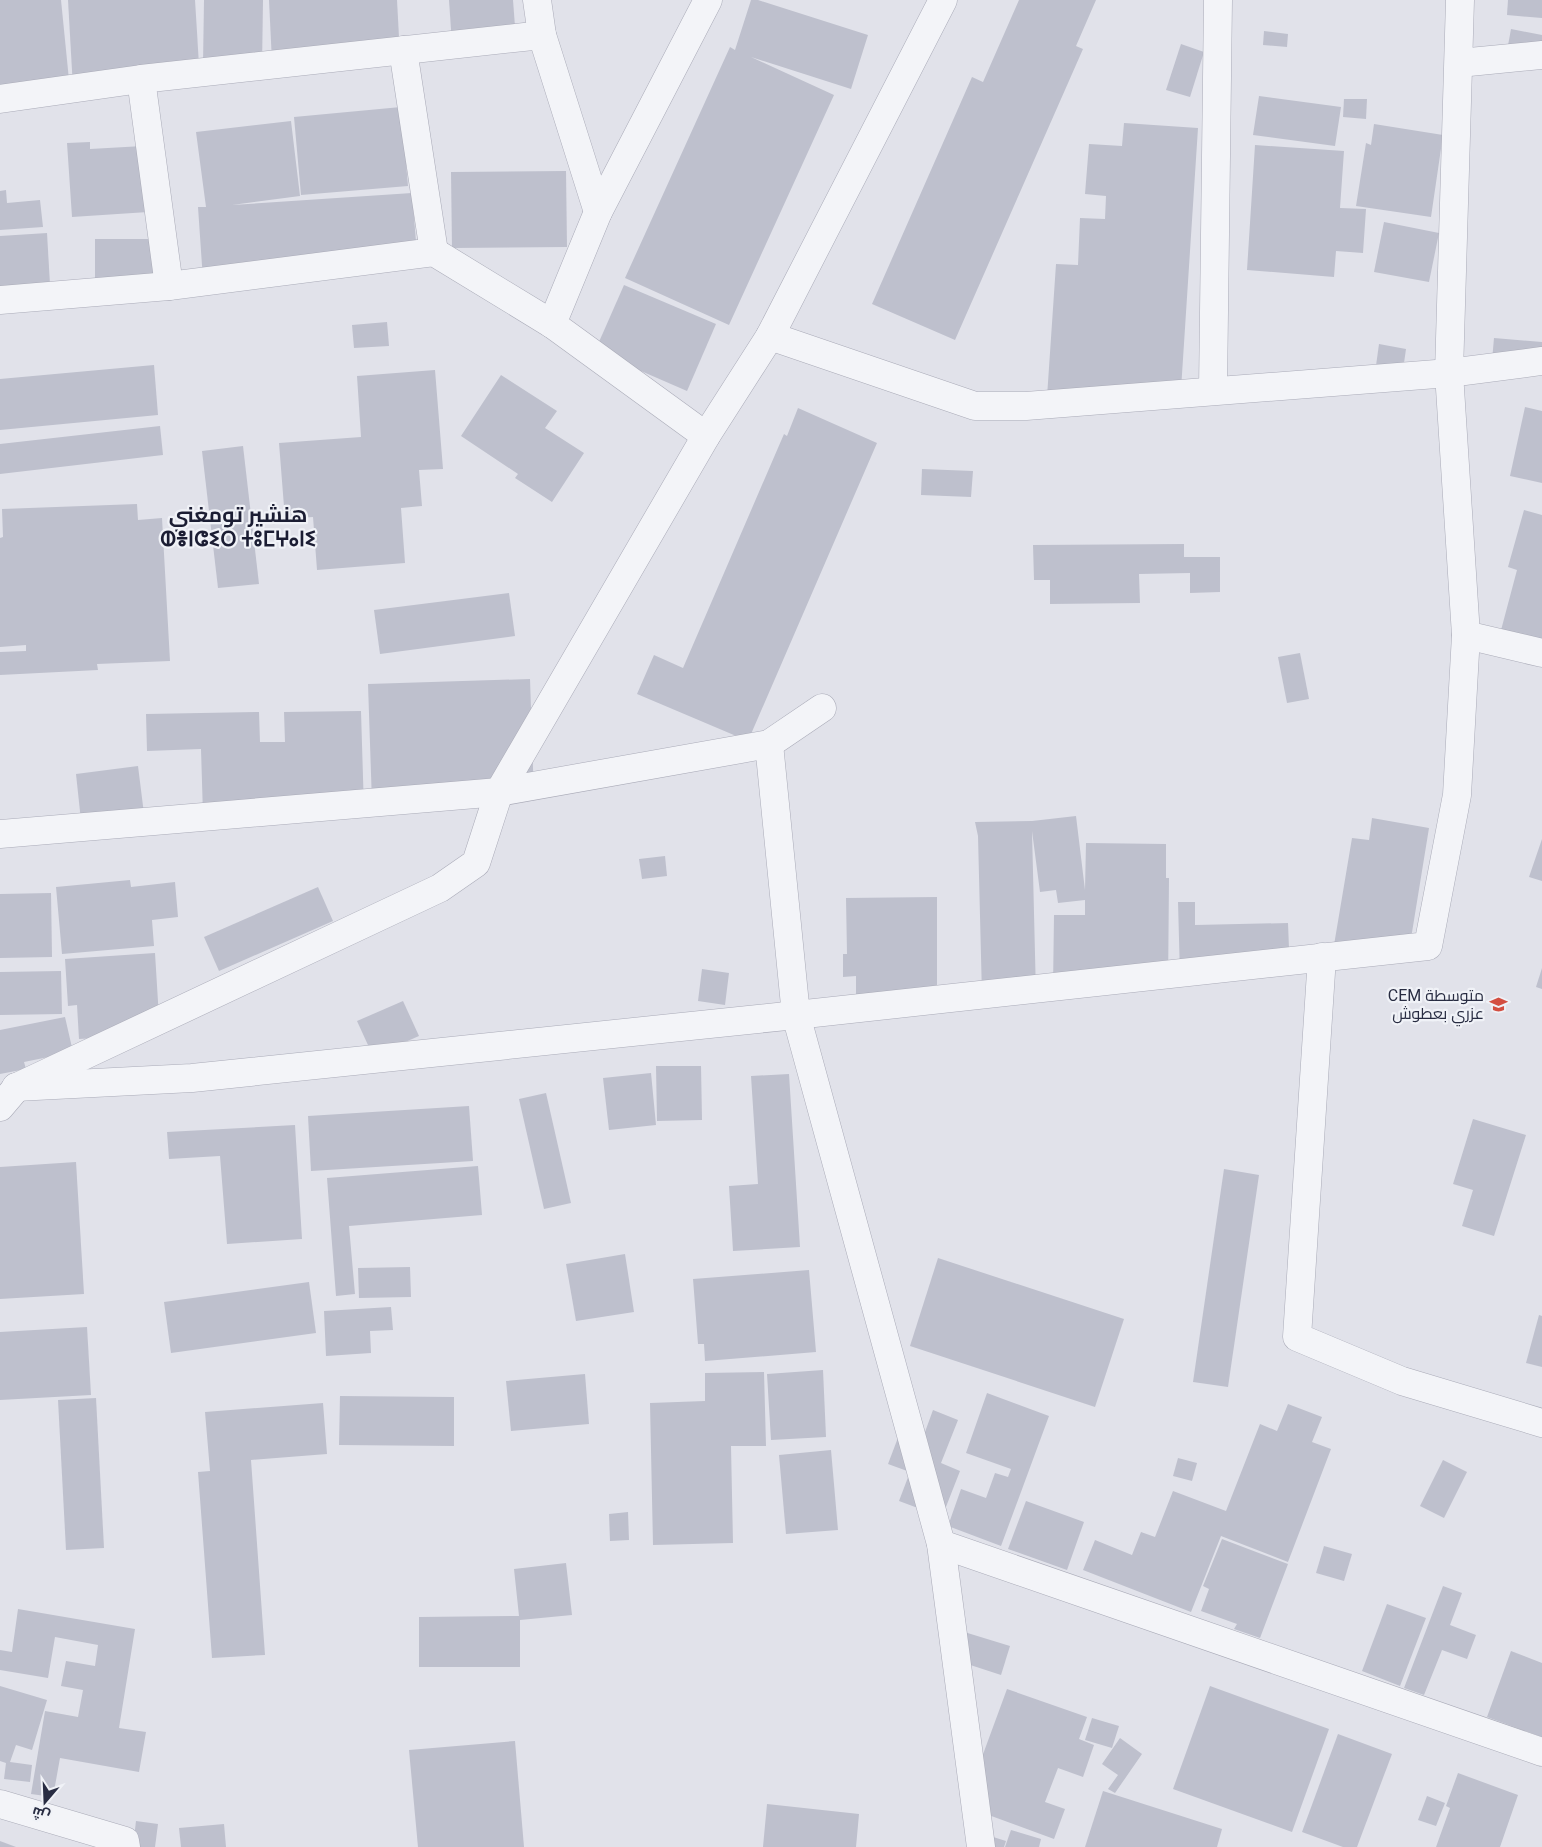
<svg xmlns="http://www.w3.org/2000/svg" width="1542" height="1847" viewBox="0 0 1542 1847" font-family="Roboto,Cairo,'Noto Sans Tifinagh',sans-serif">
  <rect width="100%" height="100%" fill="#e1e2ea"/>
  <g fill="#bec0cd">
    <polygon points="0,0 61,0 70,90 0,97"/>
    <polygon points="68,0 195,0 200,81 73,88"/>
    <polygon points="204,0 263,0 262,67 203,65"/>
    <polygon points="269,0 397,0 400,56 272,62"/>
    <polygon points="449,0 513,0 516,40 452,44"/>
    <polygon points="751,0 758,0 868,35 851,89 751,57 834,95 729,325 625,278 730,47 735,50"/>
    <polygon points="1019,0 1096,0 1076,46 1083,49 955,340 872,304 972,77 983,82"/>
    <polygon points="1508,0 1542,0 1542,18 1507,15"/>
    <polygon points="1511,29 1542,35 1542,69 1505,62"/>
    <polygon points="1264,31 1288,34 1287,47 1263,45"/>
    <polygon points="1181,44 1204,52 1190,97 1166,90"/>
    <polygon points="1259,96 1341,107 1335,146 1253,135"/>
    <polygon points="1344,99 1367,99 1366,119 1343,117"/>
    <polygon points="401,107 408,186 301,195 294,117"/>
    <polygon points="291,121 300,196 232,205 412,193 418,266 203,280 198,207 206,207 196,132"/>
    <polygon points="1124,123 1198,128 1180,405 1047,397 1056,264 1078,265 1080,218 1105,219 1106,196 1085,194 1089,144 1122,146"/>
    <polygon points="1374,124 1443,135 1431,217 1356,206 1366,143 1371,145"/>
    <polygon points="90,142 90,149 143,146 148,212 72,217 67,143"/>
    <polygon points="1255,145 1344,151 1340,208 1366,209 1363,253 1336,251 1334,277 1247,270"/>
    <polygon points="566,171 567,247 452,248 451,172"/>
    <polygon points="6,190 7,203 40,200 43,227 0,230 0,191"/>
    <polygon points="1384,222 1439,233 1429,282 1374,272"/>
    <polygon points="47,233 51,302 0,305 0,236"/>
    <polygon points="95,239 156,239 155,291 95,290"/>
    <polygon points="624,285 716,324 687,391 595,351"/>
    <polygon points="387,322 389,346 354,348 352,325"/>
    <polygon points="1494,338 1542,342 1542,365 1492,361"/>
    <polygon points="1379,344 1406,349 1402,377 1375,373"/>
    <polygon points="154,365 158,415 0,430 0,379"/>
    <polygon points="435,370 443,469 419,470 422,506 401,508 405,563 317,570 313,517 285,519 279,443 361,437 357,376"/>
    <polygon points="501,375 557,411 545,428 584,453 552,502 515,478 518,474 461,436"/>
    <polygon points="1525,407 1542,411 1542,483 1510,476"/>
    <polygon points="798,408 877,443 748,741 637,694 654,655 683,668 784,434 787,436"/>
    <polygon points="160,426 163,455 0,474 0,444"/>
    <polygon points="243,446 259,584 218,588 202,451"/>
    <polygon points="922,469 973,471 971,497 921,495"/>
    <polygon points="137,504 138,520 162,518 170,661 97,664 98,670 0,675 0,652 26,651 26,645 0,647 0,538 3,537 2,509"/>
    <polygon points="1524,510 1542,515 1542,646 1500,634 1517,570 1508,567"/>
    <polygon points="1184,544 1184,557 1220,557 1220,592 1190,593 1190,573 1139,574 1140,603 1050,604 1050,580 1034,580 1033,545"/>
    <polygon points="509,593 515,636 380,654 374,610"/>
    <polygon points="1300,653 1309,699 1287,703 1278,657"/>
    <polygon points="530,679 534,798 372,803 368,684"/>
    <polygon points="361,711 364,810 203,815 201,749 147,751 146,714 259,712 260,742 285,742 284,712"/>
    <polygon points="138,766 145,822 82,830 76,774"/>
    <polygon points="1076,816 1085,890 1086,843 1166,844 1166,878 1169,878 1168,989 1053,988 1054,915 1085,915 1085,900 1058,903 1056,890 1040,892 1032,831 1036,995 982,996 978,836 975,822 1032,821"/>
    <polygon points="1372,818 1429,828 1407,963 1333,951 1352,838 1369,840"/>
    <polygon points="1542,839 1542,881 1529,877"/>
    <polygon points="665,856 667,876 642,879 639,859"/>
    <polygon points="130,880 131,887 175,882 178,917 152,920 154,946 62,954 56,887"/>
    <polygon points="318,887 333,921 219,971 204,937"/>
    <polygon points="51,893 52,957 0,958 0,894"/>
    <polygon points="937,897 937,1003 856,1003 856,976 843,977 843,954 847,954 846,898"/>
    <polygon points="1178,902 1195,902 1195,925 1288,923 1290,974 1180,976"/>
    <polygon points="155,953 160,1034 79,1039 77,1005 68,1006 65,959"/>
    <polygon points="1542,968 1542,989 1536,987"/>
    <polygon points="702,969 729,973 725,1005 698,1001"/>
    <polygon points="61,971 62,1014 0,1015 0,972"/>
    <polygon points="403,1001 419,1036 373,1056 357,1021"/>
    <polygon points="65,1017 73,1052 24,1062 26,1069 0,1074 0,1030"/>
    <polygon points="656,1066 701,1066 702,1120 657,1121"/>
    <polygon points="651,1073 656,1125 609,1130 603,1078"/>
    <polygon points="789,1074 800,1247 733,1251 729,1186 758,1184 751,1076"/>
    <polygon points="546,1093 571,1203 544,1209 519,1099"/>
    <polygon points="469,1106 473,1161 311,1171 308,1116"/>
    <polygon points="1473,1119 1526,1135 1494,1236 1462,1226 1473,1190 1453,1184"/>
    <polygon points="295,1125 302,1239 227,1244 220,1156 169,1159 167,1132"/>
    <polygon points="76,1162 84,1294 0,1299 0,1167"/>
    <polygon points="478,1166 482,1215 349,1226 355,1294 336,1296 327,1178"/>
    <polygon points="1224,1169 1259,1175 1228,1387 1193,1382"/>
    <polygon points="625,1254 634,1312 576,1321 566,1264"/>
    <polygon points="938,1258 1124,1319 1095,1407 910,1346"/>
    <polygon points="410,1267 411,1297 359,1298 358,1268"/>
    <polygon points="809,1270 816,1352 705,1361 704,1344 698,1344 693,1279"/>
    <polygon points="309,1282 316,1333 171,1353 164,1302"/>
    <polygon points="391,1307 393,1330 370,1331 371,1353 326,1356 324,1311"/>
    <polygon points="1539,1315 1542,1316 1542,1367 1526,1363"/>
    <polygon points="87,1327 91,1395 0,1400 0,1332"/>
    <polygon points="823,1370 826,1437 771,1440 767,1374"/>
    <polygon points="764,1372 766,1446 731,1446 733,1543 653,1545 650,1403 705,1401 705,1373"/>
    <polygon points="585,1374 589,1424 511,1431 506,1381"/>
    <polygon points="987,1393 1049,1416 1001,1546 948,1526 961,1489 986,1498 995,1473 1008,1477 1011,1469 966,1453"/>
    <polygon points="340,1396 454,1397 454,1446 339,1445"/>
    <polygon points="96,1398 104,1548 66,1550 58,1400"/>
    <polygon points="323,1403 327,1454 251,1460 265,1655 212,1658 198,1472 210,1471 205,1412"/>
    <polygon points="1288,1404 1322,1417 1312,1442 1331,1449 1288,1562 1221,1536 1191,1612 1083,1570 1095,1540 1132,1555 1141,1532 1155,1537 1173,1491 1226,1511 1260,1424 1277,1431"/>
    <polygon points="933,1410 958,1420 941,1463 960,1471 942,1517 899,1501 910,1472 888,1464 899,1435 921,1443"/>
    <polygon points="831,1450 838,1530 786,1534 779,1455"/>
    <polygon points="1178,1458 1197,1463 1192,1481 1173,1476"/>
    <polygon points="1443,1460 1467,1472 1444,1518 1420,1506"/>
    <polygon points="1026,1501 1084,1522 1067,1570 1008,1549"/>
    <polygon points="628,1512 629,1540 610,1541 609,1514"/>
    <polygon points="1222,1539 1288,1564 1260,1638 1234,1629 1237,1624 1201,1611 1209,1589 1203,1586"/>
    <polygon points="1324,1546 1352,1554 1344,1581 1316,1573"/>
    <polygon points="566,1563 572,1615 520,1620 520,1667 419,1667 419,1617 519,1616 514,1569"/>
    <polygon points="1443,1586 1462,1593 1450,1625 1476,1635 1467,1659 1442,1650 1424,1695 1404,1688"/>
    <polygon points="1387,1604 1426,1618 1400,1686 1362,1671"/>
    <polygon points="18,1609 135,1629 119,1728 146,1732 139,1772 60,1758 53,1797 31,1794 45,1711 78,1717 83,1690 61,1686 66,1661 95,1666 98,1645 55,1637 48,1678 0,1670 0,1650 12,1652"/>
    <polygon points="961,1631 1010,1646 1001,1675 952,1659"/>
    <polygon points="1511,1651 1542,1663 1542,1737 1487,1717"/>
    <polygon points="0,1686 47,1700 32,1750 16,1745 10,1762 32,1765 30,1782 4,1779 6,1763 0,1761"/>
    <polygon points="1210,1686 1329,1729 1292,1832 1173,1789"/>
    <polygon points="1007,1689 1087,1717 1079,1739 1094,1745 1083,1777 1058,1768 1045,1802 1065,1809 1054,1839 964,1806"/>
    <polygon points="1092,1718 1119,1726 1112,1748 1085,1740"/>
    <polygon points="1338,1734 1392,1754 1357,1847 1343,1847 1302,1832"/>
    <polygon points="1120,1738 1142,1754 1115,1793 1108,1789 1118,1775 1102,1764"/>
    <polygon points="515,1741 524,1847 418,1847 409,1750"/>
    <polygon points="1458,1773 1518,1795 1500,1847 1436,1847 1450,1808 1446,1806"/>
    <polygon points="1103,1791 1222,1829 1217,1847 1085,1847"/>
    <polygon points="1427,1796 1445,1803 1436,1826 1418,1820"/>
    <polygon points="767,1804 859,1814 856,1847 763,1847"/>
    <polygon points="136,1821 158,1824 155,1847 133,1847"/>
    <polygon points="224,1824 226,1847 181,1847 179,1828"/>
    <polygon points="1011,1830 1041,1839 1039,1847 1005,1847"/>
    <polygon points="977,1832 1006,1841 1004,1847 973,1847"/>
    <polygon points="0,1841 16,1847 0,1847"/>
  </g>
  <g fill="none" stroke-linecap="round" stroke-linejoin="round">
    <defs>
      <g id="minor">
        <polyline points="537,0 542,35 598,212"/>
        <polyline points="403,50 434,252"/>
        <polyline points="1459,63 1542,55"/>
        <polyline points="141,79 169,286"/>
        <polyline points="0,99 141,79 542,35"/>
        <polyline points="0,300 169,286 434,252 552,324 706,436"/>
        <polyline points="552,324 598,212 708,0"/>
        <polyline points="770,336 975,406 1026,406 1449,373 1542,361"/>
        <polyline points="1213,390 1218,0"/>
        <polyline points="1466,635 1542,653"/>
        <polyline points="769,744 796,1015 941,1544 981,1847"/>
        <polyline points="0,834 499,792 769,744 822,708"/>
        <polyline points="1322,957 1297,1337 1402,1381 1542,1423"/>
        <polyline points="16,1087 192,1078 796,1015 1428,946 1457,795 1466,635 1449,373 1460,0"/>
        <polyline points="941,1544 1542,1752"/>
        <polyline points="0,1804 125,1841 126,1847"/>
      </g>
      <polyline id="tertiary" points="0,1107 17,1087 440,888 476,863 499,792 706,436 770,336 943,0"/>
    </defs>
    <use href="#minor" stroke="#aaabb8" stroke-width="29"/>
    <use href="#tertiary" stroke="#aaabb8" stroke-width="29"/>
    <use href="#minor" stroke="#f3f4f8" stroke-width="28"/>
    <use href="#tertiary" stroke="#f3f4f8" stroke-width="28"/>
  </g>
  <defs>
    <symbol id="school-bare" viewBox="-9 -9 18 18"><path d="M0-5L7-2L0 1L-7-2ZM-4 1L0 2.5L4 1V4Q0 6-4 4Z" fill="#d34e41" stroke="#f0f2f7" stroke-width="2.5" paint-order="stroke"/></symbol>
  </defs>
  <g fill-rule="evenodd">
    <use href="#school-bare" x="1486" y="992" width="25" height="25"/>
  </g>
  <g text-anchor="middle" stroke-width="4.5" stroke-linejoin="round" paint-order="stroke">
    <g font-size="16" fill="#282c42" stroke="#f0f2f7" text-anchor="end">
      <text x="1484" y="1001">CEM متوسطة<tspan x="1484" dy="18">عزري بعطوش</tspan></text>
    </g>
    <g font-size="21" font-weight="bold" fill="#1b1d33" stroke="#f0f2f7">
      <text x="238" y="522">هنشير تومغني<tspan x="238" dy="24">ⵀⴻⵏⵛⵉⵔ ⵜⵓⵎⵖⴰⵏⵉ</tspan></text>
    </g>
  </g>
  <g transform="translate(45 1802) rotate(199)" stroke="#f0f2f7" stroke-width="4" paint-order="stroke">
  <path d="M0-4L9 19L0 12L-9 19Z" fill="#282c42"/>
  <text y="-8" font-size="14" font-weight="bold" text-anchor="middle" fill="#282c42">ش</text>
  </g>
</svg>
